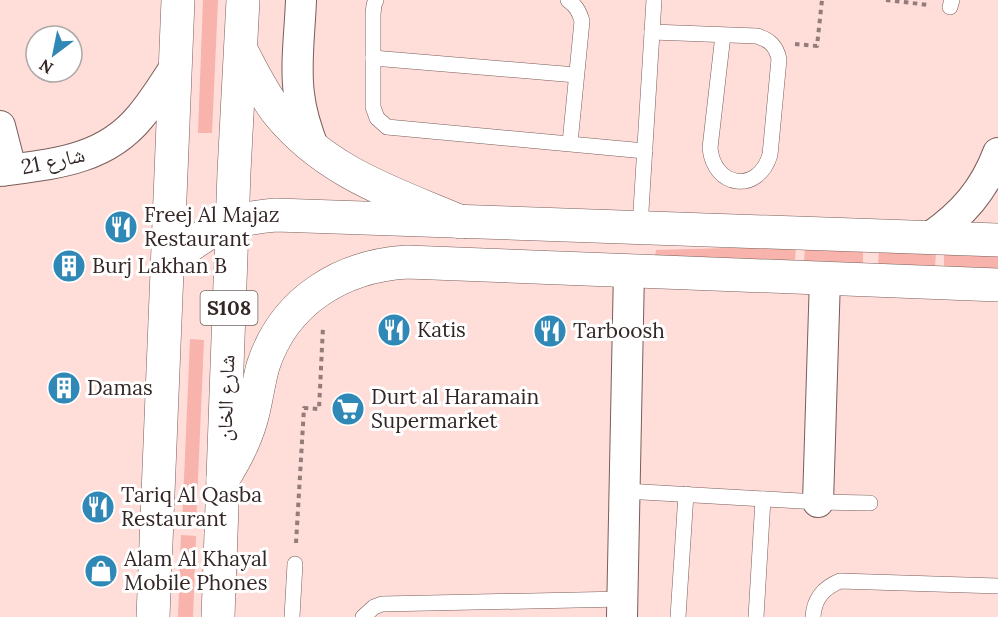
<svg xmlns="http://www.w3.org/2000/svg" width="998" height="617" viewBox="0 0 998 617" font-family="Lora,'Noto Naskh Arabic',serif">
  <rect width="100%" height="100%" fill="#ffddd9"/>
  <g fill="#f7b3ac">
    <polygon points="203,0 218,0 212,133 198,133"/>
    <polygon points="796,246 795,261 655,256 656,250"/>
    <polygon points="805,247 863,249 863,264 804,262"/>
    <polygon points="879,249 936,252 935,267 878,265"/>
    <polygon points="944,252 998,254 998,269 944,267"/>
    <polygon points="190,339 204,340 196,525 182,525"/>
    <polygon points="181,535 196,536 193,617 178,617"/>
  </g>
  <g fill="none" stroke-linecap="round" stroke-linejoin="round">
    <defs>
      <g id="service">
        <polyline points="376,0 374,5 373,14 373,107 377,118 387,127 645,151"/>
        <path d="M568 0C576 6 579 11 582 21L570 143"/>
        <polyline points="950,7 952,0"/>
        <path d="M652 32 757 36C770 40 776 46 779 59L770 155C758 194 714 188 710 148L723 35"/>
        <polyline points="373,58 576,75"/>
        <polyline points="640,227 654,0"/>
        <polyline points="625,491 818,502 870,503"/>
        <polyline points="292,617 295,564"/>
        <polyline points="363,617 374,607 382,604 623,599"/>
        <polyline points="678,617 686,494"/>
        <polyline points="756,617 763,499"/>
        <path d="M813 617C814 599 823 588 840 581L998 586"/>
      </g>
      <g id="minor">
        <path d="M301 0C300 31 295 64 299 94 301 113 307 131 314 149"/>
        <polyline points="0,126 11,169"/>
        <path d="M0 171C52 164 104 161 140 117 153 102 164 84 175 67"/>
        <path d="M930 237C963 214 984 190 998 153"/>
        <polyline points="818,502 825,278"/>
        <polyline points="622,617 629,270"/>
      </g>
      <g id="tertiary">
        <path d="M167 266C198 234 230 218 276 215L998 240"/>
        <path d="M223 479C235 460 245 441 251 420 256 403 258 384 263 366 284 301 341 266 407 262L998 285"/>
      </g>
      <g id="primary">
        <path d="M241 50C252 71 263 94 278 113 327 173 393 193 461 222"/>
        <polyline points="153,617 178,0"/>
        <polyline points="218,617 234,172 243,0"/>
      </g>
    </defs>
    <use href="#service" stroke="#795d59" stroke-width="16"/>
    <use href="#minor" stroke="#795d59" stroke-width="32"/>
    <use href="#tertiary" stroke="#795d59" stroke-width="34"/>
    <use href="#primary" stroke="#795d59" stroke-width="34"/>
    <g stroke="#937c7a" stroke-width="4" stroke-dasharray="4.5 4.5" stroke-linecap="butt">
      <polyline points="886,0 929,5"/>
      <polyline points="795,44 817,46 822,0"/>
      <polyline points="296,543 304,408 319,409 323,327"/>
    </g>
    <use href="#service" stroke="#fff" stroke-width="15"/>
    <use href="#minor" stroke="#fff" stroke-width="30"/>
    <use href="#tertiary" stroke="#fff" stroke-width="33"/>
    <use href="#primary" stroke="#fff" stroke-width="33"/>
  </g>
  <defs>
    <symbol id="restaurant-disc" viewBox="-11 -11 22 22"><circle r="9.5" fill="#2f88b6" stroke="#fff"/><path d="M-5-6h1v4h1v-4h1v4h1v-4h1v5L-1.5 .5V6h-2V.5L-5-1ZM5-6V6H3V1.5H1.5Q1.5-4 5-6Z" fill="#fff"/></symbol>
    <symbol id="building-disc" viewBox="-11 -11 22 22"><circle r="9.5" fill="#2f88b6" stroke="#fff"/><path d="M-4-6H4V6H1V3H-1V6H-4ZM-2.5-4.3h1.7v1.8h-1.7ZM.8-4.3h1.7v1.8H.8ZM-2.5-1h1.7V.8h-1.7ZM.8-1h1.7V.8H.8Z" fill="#fff"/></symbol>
    <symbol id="supermarket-disc" viewBox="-11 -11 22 22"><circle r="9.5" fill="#2f88b6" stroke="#fff"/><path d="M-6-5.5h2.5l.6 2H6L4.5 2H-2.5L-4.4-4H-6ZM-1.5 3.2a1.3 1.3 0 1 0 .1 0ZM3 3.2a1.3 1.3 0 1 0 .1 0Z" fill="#fff"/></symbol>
    <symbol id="shop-disc" viewBox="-11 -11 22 22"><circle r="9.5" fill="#2f88b6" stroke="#fff"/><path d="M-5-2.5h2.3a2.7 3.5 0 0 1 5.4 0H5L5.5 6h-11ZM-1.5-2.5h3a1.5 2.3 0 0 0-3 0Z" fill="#fff"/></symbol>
  </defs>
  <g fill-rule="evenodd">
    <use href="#restaurant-disc" x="102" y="208" width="38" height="38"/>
    <use href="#building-disc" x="50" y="247" width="38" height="38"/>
    <use href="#restaurant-disc" x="375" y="311" width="38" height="38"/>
    <use href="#restaurant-disc" x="531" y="312" width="38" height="38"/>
    <use href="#building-disc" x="45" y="369" width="38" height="38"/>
    <use href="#supermarket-disc" x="329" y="390" width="38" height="38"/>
    <use href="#restaurant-disc" x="79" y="488" width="38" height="38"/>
    <use href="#shop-disc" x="82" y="552" width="38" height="38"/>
  </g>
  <g text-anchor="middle" stroke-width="6" stroke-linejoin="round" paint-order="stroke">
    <rect fill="#fff" stroke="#706766" stroke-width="1.5" x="200.5" y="291" width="57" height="34" rx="4.5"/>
    <g font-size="20" font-weight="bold" fill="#332625">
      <text x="229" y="315">S108</text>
    </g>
    <g font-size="21" fill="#332625" stroke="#fff">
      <text transform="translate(53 161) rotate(-12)" y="7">شارع 21</text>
      <text transform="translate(226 398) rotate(-88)" y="7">شارع الخان</text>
    </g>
    <g font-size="21" fill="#332625" stroke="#fff" text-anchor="start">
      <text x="144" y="222">Freej Al Majaz<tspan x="144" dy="24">Restaurant</tspan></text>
      <text x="92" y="273">Burj Lakhan B</text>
      <text x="417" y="337">Katis</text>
      <text x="573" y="338">Tarboosh</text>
      <text x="87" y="395">Damas</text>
      <text x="371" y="404">Durt al Haramain<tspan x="371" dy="24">Supermarket</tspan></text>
      <text x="121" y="502">Tariq Al Qasba<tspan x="121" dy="24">Restaurant</tspan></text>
      <text x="124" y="566">Alam Al Khayal<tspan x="124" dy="24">Mobile Phones</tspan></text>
    </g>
  </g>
  <g transform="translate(54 54) rotate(212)"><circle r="28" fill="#ffffff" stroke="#ada8a8" stroke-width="1.5"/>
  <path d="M0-4.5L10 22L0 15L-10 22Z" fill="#2f88b6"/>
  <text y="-9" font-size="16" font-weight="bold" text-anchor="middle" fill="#332625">N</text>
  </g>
</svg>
